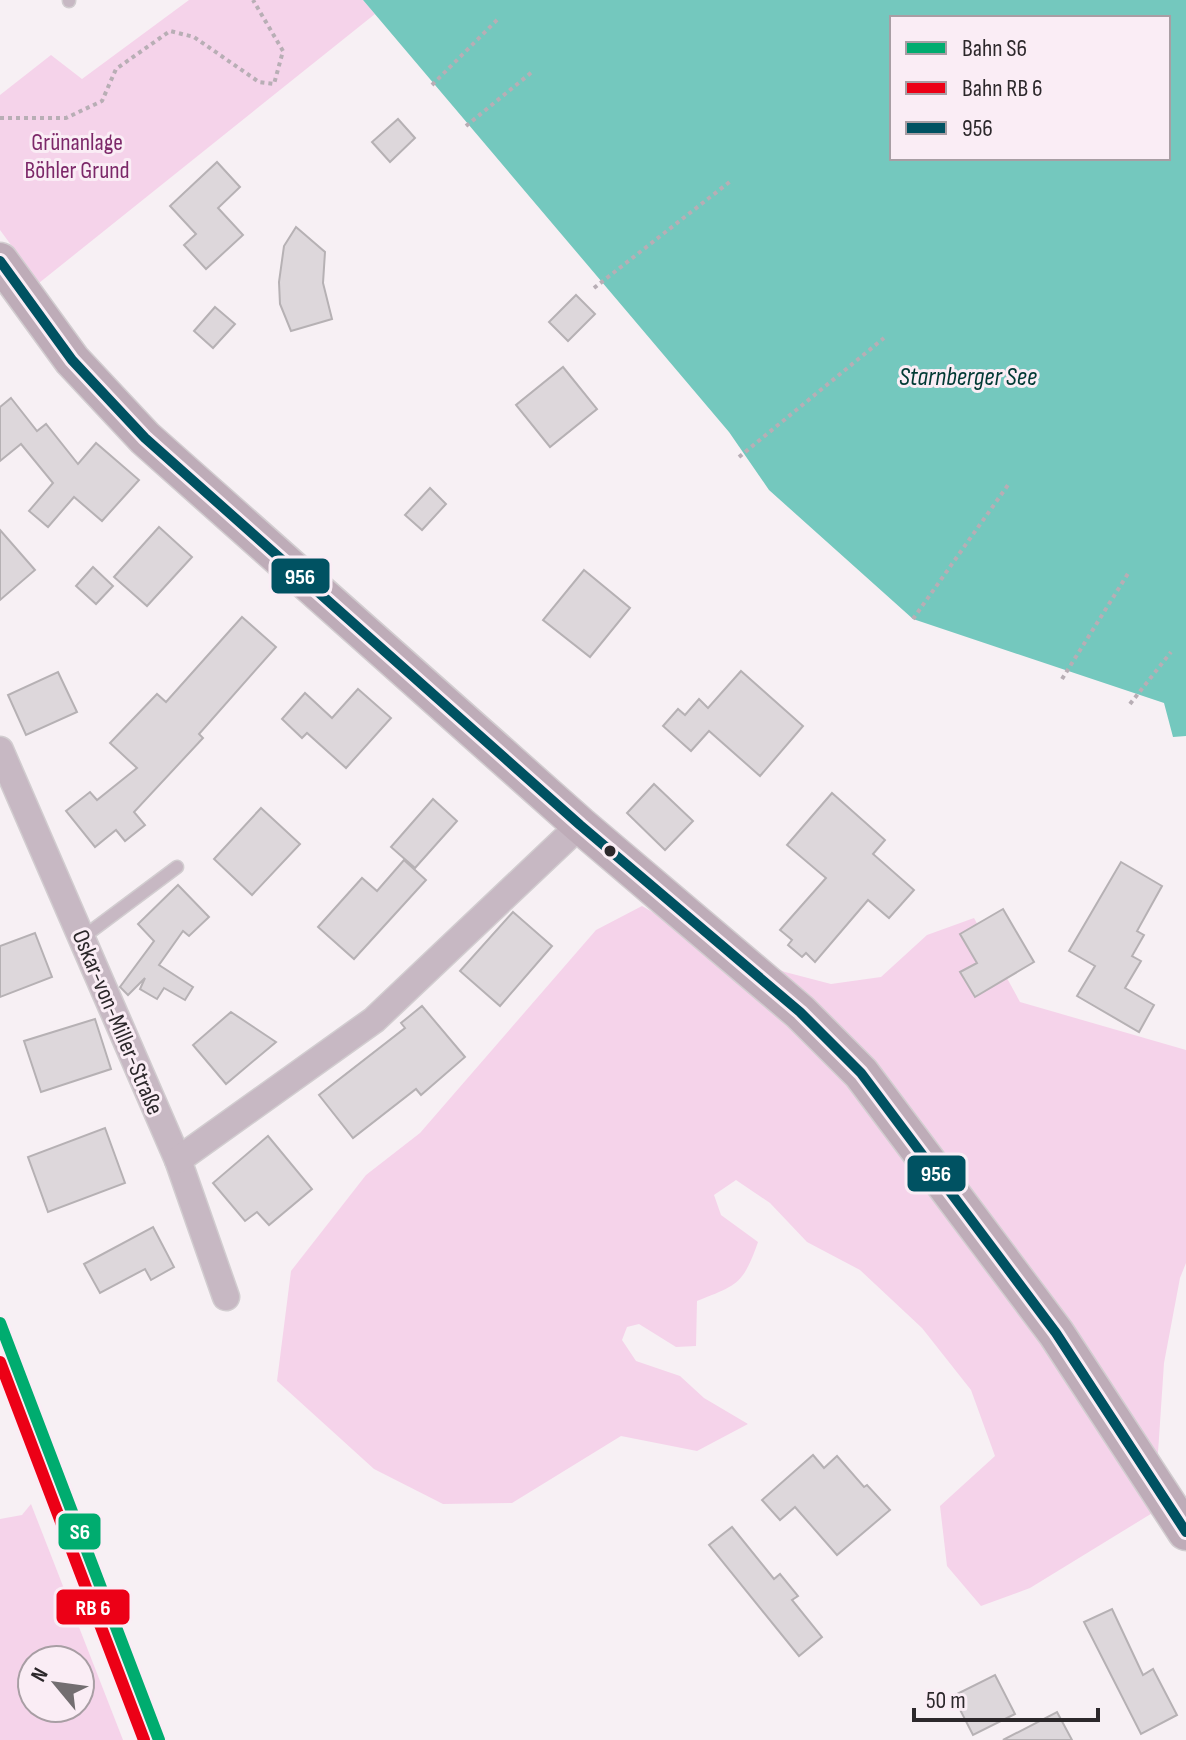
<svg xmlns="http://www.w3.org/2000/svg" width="1186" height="1740" viewBox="0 0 1186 1740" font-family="'Sofia Sans Condensed',sans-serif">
  <rect width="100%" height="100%" fill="#f7f0f4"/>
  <g fill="#f5d3ea" fill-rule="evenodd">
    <polygon points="189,0 363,0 375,14 39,283 0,230 0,95 51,55 82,79"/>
    <path d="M642 906 692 935 785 972 831 984 881 977 927 935 974 918 1020 1002 1186 1050V1263L1180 1278 1164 1363 1154 1512 1030 1588 981 1606 947 1566 940 1506 995 1456 971 1390 922 1328 860 1270 807 1242 770 1203 736 1180 714 1195 721 1215 758 1242C743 1285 737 1285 697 1301L696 1346 676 1347 639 1324 627 1327 622 1340 636 1361 680 1376 704 1398 748 1424 697 1451 621 1436 512 1503 443 1504 374 1469 277 1381 291 1271 366 1175 420 1133 596 930Z"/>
    <path d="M31 1504 123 1740H0V1519L22 1515ZM32 1660H80V1708H32Z"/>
  </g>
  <path fill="#74c8be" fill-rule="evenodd" d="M363 0H1186V736L1173 737 1164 703 913 619 769 490 729 432ZM892 18H1168V158H892Z"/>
  <g fill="#ddd7db" stroke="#b6b1b4" stroke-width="2">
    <polygon points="398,119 415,138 390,162 372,142"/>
    <polygon points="217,162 240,187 218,208 243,235 206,269 184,245 196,234 170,206"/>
    <polygon points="296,227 325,252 323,283 332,319 291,331 280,304 279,282 284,246"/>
    <polygon points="576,295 595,314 568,341 549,322"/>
    <polygon points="215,307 235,324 213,348 194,331"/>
    <polygon points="563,367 597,409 550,447 516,405"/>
    <polygon points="11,398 37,431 46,424 78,464 96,443 139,480 102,521 74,497 48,527 29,511 53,483 21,444 0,461 0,407"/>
    <polygon points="430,488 446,504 422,530 405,515"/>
    <polygon points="159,527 192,557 147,606 114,577"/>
    <polygon points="0,530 35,570 0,600"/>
    <polygon points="93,567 113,586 96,604 76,586"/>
    <polygon points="584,570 630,608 590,657 543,620"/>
    <polygon points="242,617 276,647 199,734 203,738 134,812 145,825 125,841 116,830 95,847 66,811 90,792 97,800 137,768 110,743 157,694 166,702"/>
    <polygon points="741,671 803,726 760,776 709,731 691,751 663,726 678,709 685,715 699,699 708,708"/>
    <polygon points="58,672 77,712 26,735 8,695"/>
    <polygon points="358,689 391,718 346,768 307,733 302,738 282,719 305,693 332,718"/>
    <polygon points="654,784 693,821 665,850 627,813"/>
    <polygon points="832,793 885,840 873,854 914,890 889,918 868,900 815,962 806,953 802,957 788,945 792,940 780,930 826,878 787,845"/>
    <polygon points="433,799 457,821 415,868 391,847"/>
    <polygon points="261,808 300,844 252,895 214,859"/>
    <polygon points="404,860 426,880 354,959 318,927 362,878 377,891"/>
    <polygon points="1121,862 1162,886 1137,931 1144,935 1132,956 1141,961 1125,988 1154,1005 1139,1032 1077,996 1095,966 1069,951"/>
    <polygon points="178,885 209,917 189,936 183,931 159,965 193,987 185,1000 164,988 157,999 140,989 145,978 128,995 120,987 154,941 138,924"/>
    <polygon points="1003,909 1034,962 975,997 960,972 977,963 960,934"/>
    <polygon points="513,912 552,946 500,1006 460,971"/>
    <polygon points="35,933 52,977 0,997 0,946"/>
    <polygon points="422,1006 465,1057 421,1095 416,1089 353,1138 319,1095 405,1028 401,1023"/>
    <polygon points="231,1012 276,1042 226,1084 193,1045"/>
    <polygon points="95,1019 111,1069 41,1092 24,1041"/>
    <polygon points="105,1128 125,1183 48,1212 28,1157"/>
    <polygon points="268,1136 312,1189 269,1225 257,1212 245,1221 213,1183"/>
    <polygon points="153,1227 174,1267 151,1280 145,1269 100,1293 84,1264"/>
    <polygon points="813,1455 824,1468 837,1456 864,1487 867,1485 890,1510 837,1555 795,1507 780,1520 762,1500"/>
    <polygon points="732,1527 774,1579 780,1574 798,1596 792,1600 822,1637 799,1656 709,1545"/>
    <polygon points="1112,1609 1143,1675 1153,1669 1177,1715 1141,1734 1084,1622"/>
    <polygon points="995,1675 1015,1714 973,1735 953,1696"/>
    <polygon points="1057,1712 1072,1740 1003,1740"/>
  </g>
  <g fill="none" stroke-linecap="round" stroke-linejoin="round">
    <defs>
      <g id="lane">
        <polyline points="69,0 69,1"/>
        <polyline points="82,938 177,867"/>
      </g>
      <g id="street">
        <polyline points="0,750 178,1160 226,1297"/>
        <polyline points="178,1160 374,1020 580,825"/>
      </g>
      <polyline id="secondary" points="0,261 72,360 145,438 580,825 800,1012 861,1073 1056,1333 1186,1532"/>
    </defs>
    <use href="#lane" stroke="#d2cdd0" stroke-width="15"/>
    <use href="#street" stroke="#d2cdd0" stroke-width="29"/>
    <use href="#secondary" stroke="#d2cdd0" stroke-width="39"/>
    <g stroke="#b8aeb5" stroke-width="4" stroke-dasharray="4 4" stroke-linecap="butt">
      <polyline points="432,85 498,19"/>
      <polyline points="0,118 66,118 102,101 116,69 170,31 194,37 259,82 274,84 283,51 253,0"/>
      <polyline points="466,126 532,72"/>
      <polyline points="594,288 732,180"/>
      <polyline points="739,457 884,338"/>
      <polyline points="913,619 1008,485"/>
      <polyline points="1062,679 1129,572"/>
      <polyline points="1130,704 1171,652"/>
    </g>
    <use href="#lane" stroke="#c7b8c3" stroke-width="12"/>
    <use href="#street" stroke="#c7b8c3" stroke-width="26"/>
    <use href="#secondary" stroke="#beacb8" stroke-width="36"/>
    <defs>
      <polyline id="bus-1" points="0,261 72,360 145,438 580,825 800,1012 861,1073 1056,1333 1186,1532"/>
    </defs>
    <use href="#bus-1" stroke="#faedf5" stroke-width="16"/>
    <use href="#bus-1" stroke="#005262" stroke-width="10"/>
    <defs>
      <polyline id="rail-1" points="0,1323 159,1740"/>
      <polyline id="rail-2" points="0,1362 144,1740"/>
    </defs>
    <use href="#rail-1" stroke="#faedf5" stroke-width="18"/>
    <use href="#rail-2" stroke="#faedf5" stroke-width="18"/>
    <use href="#rail-1" stroke="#00ac6f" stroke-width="12"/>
    <use href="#rail-2" stroke="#ec0016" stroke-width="12"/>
  </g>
  <circle fill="#2c282b" stroke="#faedf5" stroke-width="3" cx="610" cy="851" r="7"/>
  <g text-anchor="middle" stroke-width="6" stroke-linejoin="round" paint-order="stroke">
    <g font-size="24" fill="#7c2869" stroke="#faedf5">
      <text x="77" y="150">Grünanlage<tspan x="77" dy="28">Böhler Grund</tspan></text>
    </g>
    <g font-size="24" fill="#2c282b" stroke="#faedf5">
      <text transform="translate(118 1022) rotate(67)" y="8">Oskar-von-Miller-Straße</text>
    </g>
    <g font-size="26" font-style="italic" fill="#013a34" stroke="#faedf5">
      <text x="968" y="385">Starnberger See</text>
    </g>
  </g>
  <g stroke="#faedf5" stroke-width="3">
    <rect x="270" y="557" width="61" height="38" rx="8" fill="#005262"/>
    <rect x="906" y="1154" width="61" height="39" rx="8" fill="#005262"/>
    <rect x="57" y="1512" width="45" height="39" rx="8" fill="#00ac6f"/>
    <rect x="55" y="1588" width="76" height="38" rx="8" fill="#ec0016"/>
  </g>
  <g font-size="22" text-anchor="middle" font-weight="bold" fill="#fff">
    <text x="300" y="584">956</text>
    <text x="936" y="1181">956</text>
    <text x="80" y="1539">S6</text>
    <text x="93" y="1615">RB 6</text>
  </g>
  <rect x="890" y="16" width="280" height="144" fill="#faedf5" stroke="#a89ea4" stroke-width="2"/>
  <rect x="906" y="42" width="40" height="12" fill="#00ac6f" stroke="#a89ea4" stroke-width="2"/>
  <text x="962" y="56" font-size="24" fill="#2c282b">Bahn S6</text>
  <rect x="906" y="82" width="40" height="12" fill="#ec0016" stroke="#a89ea4" stroke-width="2"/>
  <text x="962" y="96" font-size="24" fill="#2c282b">Bahn RB 6</text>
  <rect x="906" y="122" width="40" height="12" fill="#005262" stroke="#a89ea4" stroke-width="2"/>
  <text x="962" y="136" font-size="24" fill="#2c282b">956</text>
  <g transform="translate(56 1684) rotate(299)"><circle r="38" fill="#faedf5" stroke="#a89ea4" stroke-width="2"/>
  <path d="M0-6L14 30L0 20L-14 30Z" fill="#736e71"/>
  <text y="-12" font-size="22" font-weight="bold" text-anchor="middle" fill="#2c282b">N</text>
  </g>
  <path d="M914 1708v12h184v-12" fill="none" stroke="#2c282b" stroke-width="4"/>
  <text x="926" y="1708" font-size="24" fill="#2c282b" stroke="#faedf5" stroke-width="6" paint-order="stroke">50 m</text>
</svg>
